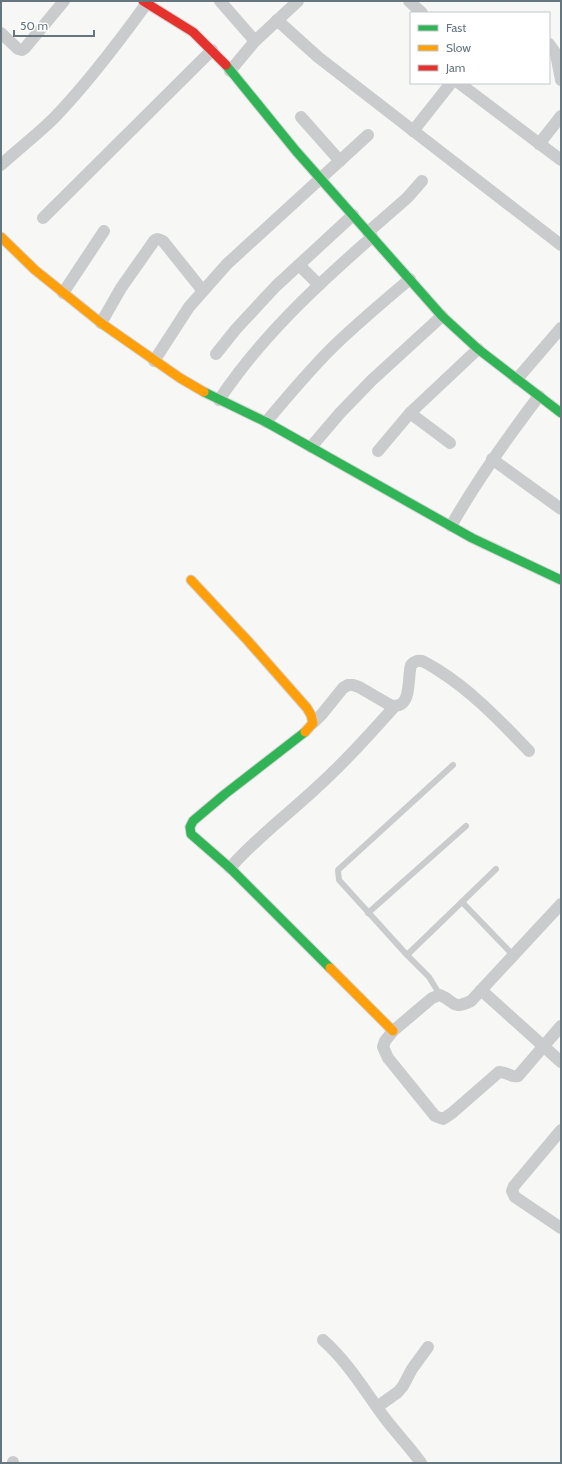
<svg xmlns="http://www.w3.org/2000/svg" width="562" height="1464" viewBox="0 0 562 1464" font-family="Cabin,sans-serif">
  <rect width="100%" height="100%" fill="#f7f7f6"/>
  <g fill="none" stroke-linecap="round" stroke-linejoin="round">
    <defs>
      <g id="fast">
        <polyline points="226,65 296,151 442,316 478,349 561,413"/>
        <polyline points="204,392 266,422 472,538 561,580"/>
        <polyline points="305,732 225,794 193,821 190,827 191,834 230,868 330,968"/>
      </g>
      <g id="slow">
        <polyline points="1,237 35,270 101,323 180,378 204,392"/>
        <polyline points="191,580 248,641 307,708 311,715 313,723 305,732"/>
        <polyline points="330,968 393,1031"/>
      </g>
      <polyline id="jam" points="143,1 193,32 226,65"/>
    </defs>
    <use href="#fast" stroke="#d3d4d4" stroke-width="11"/>
    <use href="#slow" stroke="#d3d4d4" stroke-width="11"/>
    <use href="#jam" stroke="#d3d4d4" stroke-width="11"/>
    <g stroke="#cacbcc" stroke-width="6">
      <polyline points="462,902 514,956"/>
      <polyline points="368,913 466,826"/>
      <polyline points="407,955 496,869"/>
      <polyline points="440,995 429,977 407,955 339,880 338,870 453,765"/>
    </g>
    <g stroke="#cacbcc" stroke-width="12">
      <polyline points="220,1 255,41"/>
      <polyline points="409,1 422,13"/>
      <polyline points="277,20 318,57 561,245"/>
      <polyline points="1,33 18,49 22,50 25,48 64,1"/>
      <polyline points="549,44 556,54 561,80"/>
      <polyline points="230,71 255,41 298,1"/>
      <polyline points="459,83 561,160"/>
      <polyline points="301,117 340,161"/>
      <polyline points="413,131 451,83"/>
      <polyline points="539,144 561,116"/>
      <path d="M1 165C18 149 37 135 54 118 88 83 118 43 147 3"/>
      <polyline points="43,218 212,50"/>
      <polyline points="368,232 407,198 422,181"/>
      <polyline points="299,265 319,285"/>
      <polyline points="63,293 104,231"/>
      <path d="M101 323 121 288 154 241C157 238 159 239 163 241L203 291"/>
      <polyline points="216,354 236,329 276,286 353,215"/>
      <polyline points="154,361 189,307 227,264 368,135"/>
      <polyline points="517,379 561,328"/>
      <path d="M219 400C260 338 316 286 372 237"/>
      <polyline points="410,413 450,443"/>
      <path d="M266 422C289 395 311 368 336 344 360 321 385 300 410 279"/>
      <polyline points="311,447 340,413 372,380 442,316"/>
      <polyline points="378,451 410,413 478,349"/>
      <polyline points="492,459 561,509"/>
      <path d="M451 526C477 480 507 438 539 396"/>
      <path d="M313 723 322 714 343 688 348 685H353L359 687 390 705C413 711 407 678 411 665 414 662 417 660 422 661 427 663 433 667 438 670 473 692 501 722 529 751"/>
      <path d="M230 868C255 839 286 816 314 790 343 764 369 735 395 706"/>
      <path d="M561 904 471 1001C452 1010 456 1002 440 995L432 998 393 1031 385 1041 383 1047 388 1058 435 1116 443 1119 452 1113 499 1072C506 1071 511 1078 518 1076L561 1026"/>
      <polyline points="481,990 561,1062"/>
      <polyline points="561,1130 514,1186 512,1191 515,1197 561,1228"/>
      <path d="M323 1340C347 1361 365 1391 384 1417 396 1433 410 1447 421 1463"/>
      <polyline points="377,1407 398,1392 403,1386 412,1369 428,1347"/>
      <polyline points="13,1463 13,1462"/>
    </g>
    <use href="#fast" stroke="#30b455" stroke-width="9"/>
    <use href="#slow" stroke="#ff9f0a" stroke-width="9"/>
    <use href="#jam" stroke="#e5322d" stroke-width="9"/>
  </g>
  <rect width="562" height="1464" fill="none" stroke="#65767f" stroke-width="4"/>
  <rect x="410" y="12" width="140" height="72" fill="#ffffff" stroke="#c1c8cc"/>
  <rect x="418" y="25" width="20" height="6" fill="#30b455" stroke="#c1c8cc"/>
  <text x="446" y="32" font-size="12" fill="#65767f">Fast</text>
  <rect x="418" y="45" width="20" height="6" fill="#ff9f0a" stroke="#c1c8cc"/>
  <text x="446" y="52" font-size="12" fill="#65767f">Slow</text>
  <rect x="418" y="65" width="20" height="6" fill="#e5322d" stroke="#c1c8cc"/>
  <text x="446" y="72" font-size="12" fill="#65767f">Jam</text>
  <path d="M14 30v6h80v-6" fill="none" stroke="#65767f" stroke-width="2"/>
  <text x="20" y="30" font-size="12" fill="#65767f" stroke="#ffffff" stroke-width="3" paint-order="stroke">50 m</text>
</svg>
